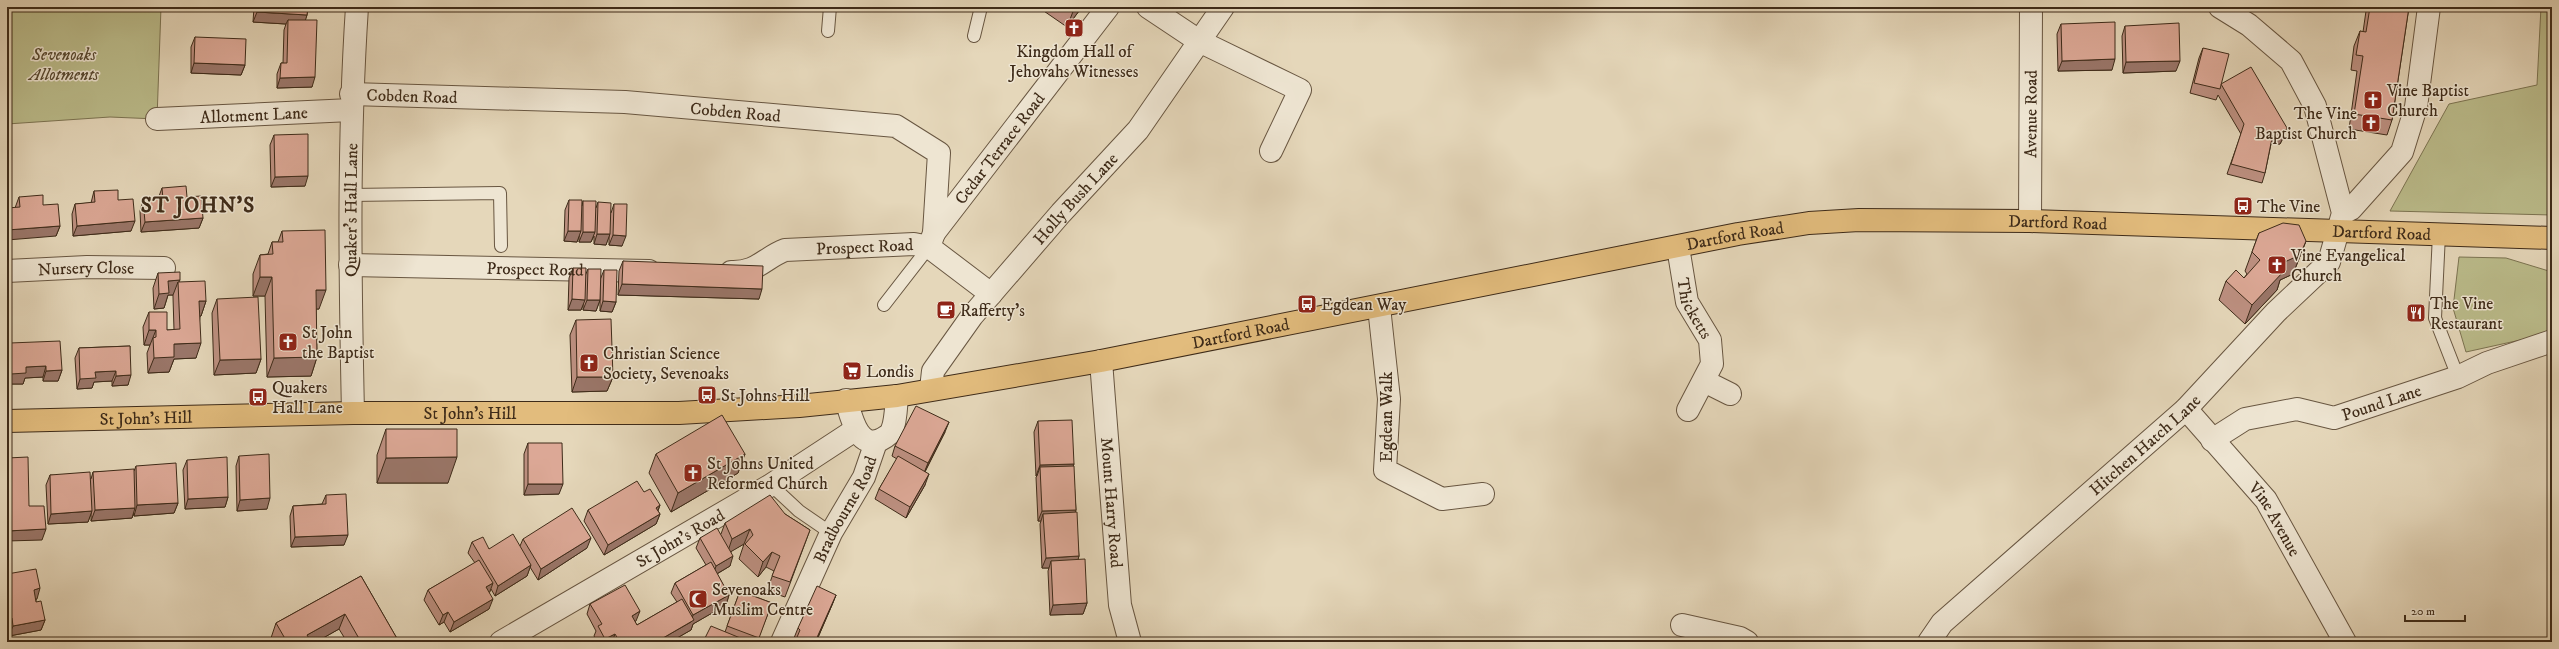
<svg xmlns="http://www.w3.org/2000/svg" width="2559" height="649" viewBox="0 0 2559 649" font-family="'IM FELL DW Pica',serif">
  <rect width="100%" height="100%" fill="#e5d7ba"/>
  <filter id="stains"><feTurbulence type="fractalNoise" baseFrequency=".005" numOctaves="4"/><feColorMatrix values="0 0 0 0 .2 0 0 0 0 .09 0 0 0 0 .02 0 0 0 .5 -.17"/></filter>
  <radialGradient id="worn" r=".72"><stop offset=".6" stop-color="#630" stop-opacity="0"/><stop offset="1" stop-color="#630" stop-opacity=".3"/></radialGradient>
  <g fill="#bbbc8b" stroke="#7c7452">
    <polygon points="7,7 161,7 157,119 110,117 7,124"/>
    <polygon points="2541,7 2552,7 2552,215 2390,211 2449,104 2537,85"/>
    <polygon points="2459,257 2506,258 2552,272 2552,333 2466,352 2453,308"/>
  </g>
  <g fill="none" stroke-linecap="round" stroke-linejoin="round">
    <defs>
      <g id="service">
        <polyline points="828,31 830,7"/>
        <polyline points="974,36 981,7"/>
        <polyline points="350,195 500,193 501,246"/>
        <polyline points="2439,234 2435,318 2458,377"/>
        <polyline points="884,305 929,247"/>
        <polyline points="771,485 799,511 831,533"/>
      </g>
      <g id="minor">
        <polyline points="1148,7 1199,41 1300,90 1271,151"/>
        <path id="s1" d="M351 94 625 102 896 126 939 153 934 233 929 247 991 294"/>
        <path id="s2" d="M157 119 351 110"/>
        <polyline points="2343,213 2351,209 2402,152 2416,107 2429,7"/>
        <path id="s3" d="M2030 221 2031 7"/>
        <path id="s4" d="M934 233 1108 7"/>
        <path id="s5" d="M1678 247 1687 302 1710 340 1712 364 1688 410"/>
        <path id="s6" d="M350 265 649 271"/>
        <path id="s7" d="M7 271 87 267 164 268"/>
        <path id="s8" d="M731 272C757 273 764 258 785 250L914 244 929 247"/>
        <polyline points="1379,307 1389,399 1385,470 1442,499 1483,494"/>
        <path id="s9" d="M1101 361 1120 605 1130 642"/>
        <polyline points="1704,381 1730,394"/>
        <path id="s10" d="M931 389 933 371 972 316 1061 213 1138 130 1223 7"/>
        <path d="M846 400C851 415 857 449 880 440 884 438 890 435 892 430 896 421 896 406 897 396"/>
        <path id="s11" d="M2186 409 2266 500 2345 642"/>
        <path id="s12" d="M353 413C350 277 348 142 357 7"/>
        <path id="s13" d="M2212 440 2245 419 2297 409 2334 418 2458 377 2487 363 2552 341"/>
        <polyline points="1682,625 1740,638 1747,642"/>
        <path id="s14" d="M501 642 771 485 855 430"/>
        <path id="s15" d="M782 642 831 533 864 477 876 442"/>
        <path id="s16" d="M1929 642 1942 623 2186 409 2276 312 2329 262 2343 213 2315 106 2291 61 2249 25 2220 7"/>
      </g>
      <g id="primary">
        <path id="s17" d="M7 421 353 413H679L799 406 897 396 1101 361 1738 234 1809 223 1859 220 2030 221 2552 238"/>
      </g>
    </defs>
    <use href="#service" stroke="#685641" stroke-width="14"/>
    <use href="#minor" stroke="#685641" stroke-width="24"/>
    <use href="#primary" stroke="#3e2b19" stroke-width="24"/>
    <use href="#service" stroke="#eee5d2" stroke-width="12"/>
    <use href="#minor" stroke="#eee5d2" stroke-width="22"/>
    <use href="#primary" stroke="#e2bc7d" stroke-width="22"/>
  </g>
  <g fill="#bd9081" stroke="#3e2b19">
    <polygon points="254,7 308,7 307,15 305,20 312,87 277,88 277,74 281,63 283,63 284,30 286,24 253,22"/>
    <polygon points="1038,7 1082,7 1067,27"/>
    <polygon points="2367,7 2409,7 2392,120 2387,135 2349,129 2357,71 2351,70 2354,46 2360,31 2363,32 2366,11"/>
    <polygon points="2061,24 2112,70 2058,71 2057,34"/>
    <polygon points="2125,26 2176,71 2123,73 2122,36"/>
    <polygon points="195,37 245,65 241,75 191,73 191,47"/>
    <polygon points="2203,48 2221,84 2283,138 2280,144 2271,144 2265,173 2262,183 2227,174 2241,134 2218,95 2216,100 2190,93 2199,58"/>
    <polygon points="274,135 305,186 271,187 270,145"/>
    <polygon points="162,188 187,197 203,218 199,228 141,232 140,211 143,200 158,199"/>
    <polygon points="94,191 118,200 131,231 73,236 72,214 75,204 91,203"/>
    <polygon points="19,197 43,205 60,226 56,236 15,208"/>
    <polygon points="569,200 582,206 583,201 596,208 598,202 611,213 614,204 622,246 609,245 609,235 606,245 594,244 594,236 591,242 579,242 579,236 577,242 564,241 565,210"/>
    <polygon points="282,231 319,309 316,309 317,357 311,376 267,377 265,296 253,296 253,274 260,255 268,254 272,242 278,242"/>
    <polygon points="2259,233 2306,241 2293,274 2280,280 2277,290 2245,324 2219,300 2226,281 2244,278 2247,274 2245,271"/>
    <polygon points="623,261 759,299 618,295 619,271"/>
    <polygon points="573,268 585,276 588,269 600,300 596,311 583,310 583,304 581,310 568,310 569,278"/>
    <polygon points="604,270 616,302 612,312 600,311 600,280"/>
    <polygon points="158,273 179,282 206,301 201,316 200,316 196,358 174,359 169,372 148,373 147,353 150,345 144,345 143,327 149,312 167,330 174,330 173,297 173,295 168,295 164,308 154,309 153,288"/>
    <polygon points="217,299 261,359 256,373 214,375 212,313"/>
    <polygon points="576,320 613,377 607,391 572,392 570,335"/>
    <polygon points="10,343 62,370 58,381 43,381 43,377 25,378 23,384 7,384 7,350"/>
    <polygon points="130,346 128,385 112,386 112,381 94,382 92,388 77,389 75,358 79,348"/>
    <polygon points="1038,421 1074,464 1073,466 1076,510 1075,512 1079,556 1078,559 1087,603 1083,614 1050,615 1048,571 1049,568 1042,568 1040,524 1041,521 1038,521 1036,477 1037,476 1036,476 1034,432"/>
    <polygon points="386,429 448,483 377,483 377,455"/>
    <polygon points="945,432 925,472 925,485 906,518 875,499 879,489 897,459 892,456 895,446"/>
    <polygon points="528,443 559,494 524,495 524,454"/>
    <polygon points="656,454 745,454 738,473 671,512 649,473"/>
    <polygon points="239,456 267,509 237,511 236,466"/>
    <polygon points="187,460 228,497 225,507 185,509 183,470"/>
    <polygon points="136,466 178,503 174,513 134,516 134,513 132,518 91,521 91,513 88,522 48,524 46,485 50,475 91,479 93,472 134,471"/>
    <polygon points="644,492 660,505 658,511 660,514 656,524 604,555 584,521 588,510"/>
    <polygon points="326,495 344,545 291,547 290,516 293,506 322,504"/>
    <polygon points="785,514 810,530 785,597 767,591 774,571 766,567 758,577 739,559 744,544 731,551 730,566 717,574 729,595 726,605 693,624 691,630 670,642 597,642 594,636 596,631 587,614 590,604 636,621 635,622 637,625 677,602 671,593 675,583 706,565 696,548 700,538 721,534 725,523"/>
    <polygon points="523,539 587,548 538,580 530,567 527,576 495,596 491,589 489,593 489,609 450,632 444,622 439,625 424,600 428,590 475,563 468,553 472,542 489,549 520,546"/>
    <polygon points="7,574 37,599 36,599 36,602 45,620 41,630 9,636 8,629 7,629"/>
    <polygon points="361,576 399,642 347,642 339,629 316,642 273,642 271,638 276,623"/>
    <polygon points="740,591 772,603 757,642 703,642 725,632"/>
    <polygon points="836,595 832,605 816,642 795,642 796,640 794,638 798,628"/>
  </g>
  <g fill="#9a7669" stroke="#3e2b19">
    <polygon points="1075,7 1082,7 1067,27 1074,9"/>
    <polygon points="257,12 307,15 304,25 288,20 286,24 253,22"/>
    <polygon points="2115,59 2112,70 2058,71 2062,61"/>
    <polygon points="2180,61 2176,71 2123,73 2126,62"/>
    <polygon points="194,63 245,65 241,75 191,73"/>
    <polygon points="315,77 312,87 277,88 280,78"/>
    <polygon points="2287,128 2283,138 2280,144 2269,144 2273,133"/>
    <polygon points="308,176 305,186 271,187 275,177"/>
    <polygon points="203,218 199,228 141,232 145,222"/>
    <polygon points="135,221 131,231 73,236 77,226"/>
    <polygon points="60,226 56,236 7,240 7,230"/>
    <polygon points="568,231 581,231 577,242 564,241"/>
    <polygon points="583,232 595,232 591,242 579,242"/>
    <polygon points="597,234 610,234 606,245 594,244"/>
    <polygon points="613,235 626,236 622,246 609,245"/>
    <polygon points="2306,241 2293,274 2280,280 2277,290 2245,324 2252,305 2278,265"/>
    <polygon points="260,277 272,277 265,296 253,296"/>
    <polygon points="180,280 178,284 178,282 173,295 168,295 164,308 154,309 159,294 168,281"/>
    <polygon points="622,284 762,289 759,299 618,295"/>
    <polygon points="316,290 326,290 319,309 309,309"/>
    <polygon points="572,299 585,300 581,310 568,310"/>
    <polygon points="587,300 600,300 596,311 583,310"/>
    <polygon points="199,301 206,301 201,316 194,316"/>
    <polygon points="603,301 616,302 612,312 600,311"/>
    <polygon points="149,330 156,330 150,345 144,345"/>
    <polygon points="201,343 196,358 174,359 169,372 148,373 154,358 174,344"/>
    <polygon points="317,357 311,376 267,377 274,358"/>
    <polygon points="261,359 256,373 214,375 220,360"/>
    <polygon points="46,366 43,377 25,378 23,384 7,384 11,374 26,367"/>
    <polygon points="62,370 58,381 43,381 46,371"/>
    <polygon points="116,371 112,381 94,382 92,388 77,389 80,379 95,372"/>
    <polygon points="131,375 128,385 112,386 116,376"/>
    <polygon points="577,377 613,377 607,391 572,392"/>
    <polygon points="949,422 945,432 924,473 928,463"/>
    <polygon points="745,454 738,473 671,512 678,493"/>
    <polygon points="457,457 448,483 377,483 386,458"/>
    <polygon points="1074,464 1070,474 1040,467 1037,476 1036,476 1040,465"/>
    <polygon points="929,474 925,485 906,518 910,507"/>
    <polygon points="528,484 563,484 559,494 524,495"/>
    <polygon points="228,497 225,507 185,509 188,499"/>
    <polygon points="270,498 267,509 237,511 240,500"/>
    <polygon points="178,503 174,513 134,516 137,505"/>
    <polygon points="660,505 656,515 656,508"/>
    <polygon points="135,508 132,518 91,521 95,510"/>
    <polygon points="1076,510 1072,520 1043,514 1041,521 1038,521 1042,511"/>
    <polygon points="92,511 88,522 48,524 51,514"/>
    <polygon points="660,514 656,524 604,555 608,545"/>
    <polygon points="46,529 42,540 7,541 7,531"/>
    <polygon points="750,529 744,544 727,554 732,539"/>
    <polygon points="348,535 344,545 291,547 295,537"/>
    <polygon points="591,538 587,548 538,580 541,569"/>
    <polygon points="772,552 766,567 758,577 763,562"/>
    <polygon points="733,556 730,566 713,576 716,566"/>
    <polygon points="1079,556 1076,567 1051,561 1049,568 1042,568 1046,558"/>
    <polygon points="531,565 527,576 495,596 498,586"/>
    <polygon points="493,583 489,594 486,587"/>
    <polygon points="40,588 37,599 30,600 34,590"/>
    <polygon points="729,595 726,605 693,624 691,630 670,642 661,642 663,638 691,622 693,615"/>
    <polygon points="836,595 832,605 816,642 815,642"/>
    <polygon points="493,599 489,609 450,632 454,622"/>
    <polygon points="1087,603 1083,614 1050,615 1053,605"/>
    <polygon points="640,611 636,621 628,626 632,616"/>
    <polygon points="448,612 444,622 439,625 443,615"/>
    <polygon points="345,614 339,629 316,642 304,642 307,635"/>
    <polygon points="12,618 8,629 7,629 7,619"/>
    <polygon points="45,620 41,630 9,636 13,626"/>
    <polygon points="615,634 612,642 604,642 605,639"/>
  </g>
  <g fill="#dca896" stroke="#3e2b19">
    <polygon points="257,7 308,7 307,15 257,12"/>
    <polygon points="2370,7 2409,7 2392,120 2354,114 2363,56 2356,55 2360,31 2366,32"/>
    <polygon points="288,20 317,20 315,77 280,78 281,63 287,63"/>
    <polygon points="2115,22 2115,59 2062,61 2061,24"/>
    <polygon points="2179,23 2180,61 2126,62 2125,26"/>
    <polygon points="195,37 246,39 245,65 194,63"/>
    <polygon points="2203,48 2229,54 2220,89 2194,83"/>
    <polygon points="2251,67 2287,128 2283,134 2273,133 2265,173 2231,164 2244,124 2221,84"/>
    <polygon points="308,134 308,176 275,177 274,135"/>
    <polygon points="186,186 187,197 201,196 203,218 145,222 143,200 163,199 162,188"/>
    <polygon points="118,190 118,200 133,199 135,221 77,226 75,204 95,202 94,191"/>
    <polygon points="43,195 43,205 58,204 60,226 7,230 7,208 20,207 19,197"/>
    <polygon points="569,200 582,200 581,231 568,231"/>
    <polygon points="583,201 596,201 595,232 583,232"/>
    <polygon points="598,202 611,203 610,234 597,234"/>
    <polygon points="614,204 627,204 626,236 613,235"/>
    <polygon points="2283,223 2299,225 2306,241 2300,255 2278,265 2284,271 2252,305 2226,281 2236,270 2244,278 2260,260 2252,252 2259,233"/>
    <polygon points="325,230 326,290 316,290 317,357 274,358 272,277 260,277 260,255 273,254 272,242 283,242 282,231"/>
    <polygon points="623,261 763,266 762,289 622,284"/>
    <polygon points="573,268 586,268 585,300 572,299"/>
    <polygon points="588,269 601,269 600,300 587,300"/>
    <polygon points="604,270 617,270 616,302 603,301"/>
    <polygon points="180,272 180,280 168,281 169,293 159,294 158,273"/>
    <polygon points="205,281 206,301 199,301 201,343 174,344 174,357 154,358 153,338 156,337 156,330 149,330 149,312 167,312 167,330 180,329 178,282"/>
    <polygon points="258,297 261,359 220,360 217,299"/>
    <polygon points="611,319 613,377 577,377 576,320"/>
    <polygon points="60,341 62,370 46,371 46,366 26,367 26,373 11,374 10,343"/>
    <polygon points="130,346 131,375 116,376 116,371 95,372 96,378 80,379 79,348"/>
    <polygon points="916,406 949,422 928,463 895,446"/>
    <polygon points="722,415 745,454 678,493 656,454"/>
    <polygon points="1072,420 1074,464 1040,465 1038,421"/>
    <polygon points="386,429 457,429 457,457 386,458"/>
    <polygon points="528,443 562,443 563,484 528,484"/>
    <polygon points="269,454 270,498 240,500 239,456"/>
    <polygon points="898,456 929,474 910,507 879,489"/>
    <polygon points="28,457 29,506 44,506 46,529 7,531 7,458"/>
    <polygon points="227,457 228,497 188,499 187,460"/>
    <polygon points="176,463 178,503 137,505 136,466"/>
    <polygon points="1074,466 1076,510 1042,511 1040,467"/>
    <polygon points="134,469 135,508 95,510 93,472"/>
    <polygon points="90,472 92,511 51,514 50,475"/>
    <polygon points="637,481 644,492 650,489 660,505 656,508 660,514 608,545 588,510"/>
    <polygon points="346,494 348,535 295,537 293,506 326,504 326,495"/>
    <polygon points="770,495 785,514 810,530 790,582 772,576 780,556 772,552 763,562 745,544 753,535 750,529 732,539 725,523"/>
    <polygon points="572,508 591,538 541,569 523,539"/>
    <polygon points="1077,512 1079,556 1046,558 1043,514"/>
    <polygon points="717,528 733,556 716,566 700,538"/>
    <polygon points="513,534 531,565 498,586 472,542 483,537 489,549"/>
    <polygon points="1085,559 1087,603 1053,605 1051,561"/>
    <polygon points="479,560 493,583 486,587 493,599 454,622 448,612 443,615 428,590"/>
    <polygon points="711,562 729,595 693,615 675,583"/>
    <polygon points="36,569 40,588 34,590 36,602 41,601 45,620 13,626 12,618 7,619 7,574"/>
    <polygon points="361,576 399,642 361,642 345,614 307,635 311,642 287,642 276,623"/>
    <polygon points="625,585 640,611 632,616 637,625 682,599 694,620 663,638 665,642 620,642 615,634 605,639 598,626 602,624 590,604"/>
    <polygon points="817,586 836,595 815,642 795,642 800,630 798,628"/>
    <polygon points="740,591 772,603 759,638 727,626"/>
    <polygon points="711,626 750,642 703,642"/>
    <polygon points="534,638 536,642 527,642"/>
  </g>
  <defs>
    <symbol id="church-square" viewBox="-11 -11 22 22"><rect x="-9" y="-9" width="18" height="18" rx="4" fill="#8f2418" stroke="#eee5d2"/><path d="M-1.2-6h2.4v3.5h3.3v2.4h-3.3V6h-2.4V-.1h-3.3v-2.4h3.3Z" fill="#fff"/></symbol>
    <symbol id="bus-square" viewBox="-11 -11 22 22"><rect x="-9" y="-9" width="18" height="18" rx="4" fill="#8f2418" stroke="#eee5d2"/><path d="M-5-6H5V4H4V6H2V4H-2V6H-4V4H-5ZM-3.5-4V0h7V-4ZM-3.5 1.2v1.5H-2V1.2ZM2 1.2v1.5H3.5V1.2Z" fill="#fff"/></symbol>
    <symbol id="cafe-square" viewBox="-11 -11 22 22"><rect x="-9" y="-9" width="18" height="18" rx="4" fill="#8f2418" stroke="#eee5d2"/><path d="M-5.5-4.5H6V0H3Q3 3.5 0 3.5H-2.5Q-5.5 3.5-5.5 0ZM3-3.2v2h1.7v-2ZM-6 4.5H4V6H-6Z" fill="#fff"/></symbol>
    <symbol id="restaurant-square" viewBox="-11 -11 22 22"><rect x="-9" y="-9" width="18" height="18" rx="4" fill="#8f2418" stroke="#eee5d2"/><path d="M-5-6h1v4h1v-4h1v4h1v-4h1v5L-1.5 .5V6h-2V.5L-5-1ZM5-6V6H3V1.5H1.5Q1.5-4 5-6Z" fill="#fff"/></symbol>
    <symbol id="supermarket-square" viewBox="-11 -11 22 22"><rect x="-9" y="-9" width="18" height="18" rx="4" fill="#8f2418" stroke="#eee5d2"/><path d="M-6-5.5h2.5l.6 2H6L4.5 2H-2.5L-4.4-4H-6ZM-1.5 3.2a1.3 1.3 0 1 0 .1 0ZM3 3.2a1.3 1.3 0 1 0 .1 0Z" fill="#fff"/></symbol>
    <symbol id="mosque-square" viewBox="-11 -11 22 22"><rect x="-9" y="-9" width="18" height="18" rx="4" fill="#8f2418" stroke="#eee5d2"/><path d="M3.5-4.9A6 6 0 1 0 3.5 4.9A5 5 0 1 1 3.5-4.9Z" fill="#fff"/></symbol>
  </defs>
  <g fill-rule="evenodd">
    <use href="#church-square" x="1063" y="17" width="22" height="22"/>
    <use href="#church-square" x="2362" y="89" width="22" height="22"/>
    <use href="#church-square" x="2360" y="112" width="22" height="22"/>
    <use href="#bus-square" x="2232" y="195" width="22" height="22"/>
    <use href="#church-square" x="2266" y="254" width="22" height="22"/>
    <use href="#bus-square" x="1296" y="293" width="22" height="22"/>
    <use href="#cafe-square" x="935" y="299" width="22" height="22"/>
    <use href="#restaurant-square" x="2405" y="302" width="22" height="22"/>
    <use href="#church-square" x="277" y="331" width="22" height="22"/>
    <use href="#church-square" x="578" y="352" width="22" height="22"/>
    <use href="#supermarket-square" x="841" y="360" width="22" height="22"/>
    <use href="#bus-square" x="696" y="384" width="22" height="22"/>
    <use href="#bus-square" x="247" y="386" width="22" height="22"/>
    <use href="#church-square" x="682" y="462" width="22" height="22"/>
    <use href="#mosque-square" x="687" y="588" width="22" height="22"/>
  </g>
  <g text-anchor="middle" stroke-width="3" stroke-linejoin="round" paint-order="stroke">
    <g font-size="17" fill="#3e2b19" stroke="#eee5d2" text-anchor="start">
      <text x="1074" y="57" text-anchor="middle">Kingdom Hall of<tspan x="1074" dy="20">Jehovahs Witnesses</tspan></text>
      <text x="2387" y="96">Vine Baptist<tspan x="2387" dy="20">Church</tspan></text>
      <text x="2357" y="119" text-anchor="end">The Vine<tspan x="2357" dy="20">Baptist Church</tspan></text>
      <text x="2257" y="212">The Vine</text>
      <text x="2291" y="261">Vine Evangelical<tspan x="2291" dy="20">Church</tspan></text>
      <text x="2430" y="309">The Vine<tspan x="2430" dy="20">Restaurant</tspan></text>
      <text x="1321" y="310">Egdean Way</text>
      <text x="960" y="316">Rafferty's</text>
      <text x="302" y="338">St John<tspan x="302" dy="20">the Baptist</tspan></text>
      <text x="603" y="359">Christian Science<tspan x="603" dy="20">Society, Sevenoaks</tspan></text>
      <text x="866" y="377">Londis</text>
      <text x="272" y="393">Quakers<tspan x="272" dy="20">Hall Lane</tspan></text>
      <text x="721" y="401">St Johns Hill</text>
      <text x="707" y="469">St Johns United<tspan x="707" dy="20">Reformed Church</tspan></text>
      <text x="712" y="595">Sevenoaks<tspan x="712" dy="20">Muslim Centre</tspan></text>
    </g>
    <g font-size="17" font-style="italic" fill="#574830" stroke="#eee5d2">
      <text x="64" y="60">Sevenoaks<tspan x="64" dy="20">Allotments</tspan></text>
    </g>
    <g font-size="17" fill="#3e2b19" stroke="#eee5d2">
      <text dy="6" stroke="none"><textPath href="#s1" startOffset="61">Cobden Road</textPath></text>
      <text dy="6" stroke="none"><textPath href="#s1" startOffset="385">Cobden Road</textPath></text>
      <text dy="6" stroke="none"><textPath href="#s2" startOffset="97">Allotment Lane</textPath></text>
      <text dy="6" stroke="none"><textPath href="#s3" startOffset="107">Avenue Road</textPath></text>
      <text dy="6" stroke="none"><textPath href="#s4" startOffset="107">Cedar Terrace Road</textPath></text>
      <text dy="6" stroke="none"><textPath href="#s10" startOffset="242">Holly Bush Lane</textPath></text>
      <text dy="6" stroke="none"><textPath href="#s12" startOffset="203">Quaker's Hall Lane</textPath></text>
      <text dy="6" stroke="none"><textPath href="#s17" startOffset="2068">Dartford Road</textPath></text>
      <text dy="6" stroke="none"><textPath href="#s17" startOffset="2392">Dartford Road</textPath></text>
      <text dy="6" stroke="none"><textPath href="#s17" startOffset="1744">Dartford Road</textPath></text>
      <text dy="6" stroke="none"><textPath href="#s8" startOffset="139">Prospect Road</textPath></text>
      <text dy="6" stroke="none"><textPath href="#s6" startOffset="185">Prospect Road</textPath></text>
      <text dy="6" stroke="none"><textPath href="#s7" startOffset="79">Nursery Close</textPath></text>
      <text dy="6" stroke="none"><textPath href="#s5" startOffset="64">Thicketts</textPath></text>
      <text dy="6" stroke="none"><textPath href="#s17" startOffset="1240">Dartford Road</textPath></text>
      <text dy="6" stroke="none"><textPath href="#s13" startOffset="180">Pound Lane</textPath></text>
      <text dy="6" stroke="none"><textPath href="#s17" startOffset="463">St John's Hill</textPath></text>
      <text dy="6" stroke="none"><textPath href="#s17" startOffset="139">St John's Hill</textPath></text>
      <text transform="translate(1386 417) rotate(-90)" y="6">Egdean Walk</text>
      <text dy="6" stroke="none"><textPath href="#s16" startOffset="293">Hitchen Hatch Lane</textPath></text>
      <text dy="6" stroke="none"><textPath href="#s9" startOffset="142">Mount Harry Road</textPath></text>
      <text dy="6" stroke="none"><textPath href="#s15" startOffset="147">Bradbourne Road</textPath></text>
      <text dy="6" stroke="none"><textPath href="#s11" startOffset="142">Vine Avenue</textPath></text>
      <text dy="6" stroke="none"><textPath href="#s14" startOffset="207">St John's Road</textPath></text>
    </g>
    <g font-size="21" font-weight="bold" letter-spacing="1" fill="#3e2b19" stroke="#eee5d2">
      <text x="198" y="212">ST JOHN'S</text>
    </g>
  </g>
  <rect width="2559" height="649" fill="none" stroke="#e5d7ba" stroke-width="24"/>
  <rect x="8" y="8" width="2543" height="633" fill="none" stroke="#3e2b19" stroke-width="2"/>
  <rect x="12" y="12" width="2535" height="625" fill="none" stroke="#3e2b19"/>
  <path d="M2405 615v6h60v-6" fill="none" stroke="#3e2b19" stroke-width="2"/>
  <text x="2411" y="615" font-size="12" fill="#3e2b19" stroke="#eee5d2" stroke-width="3" paint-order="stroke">20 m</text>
  <rect width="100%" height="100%" filter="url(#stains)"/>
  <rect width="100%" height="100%" fill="url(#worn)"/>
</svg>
